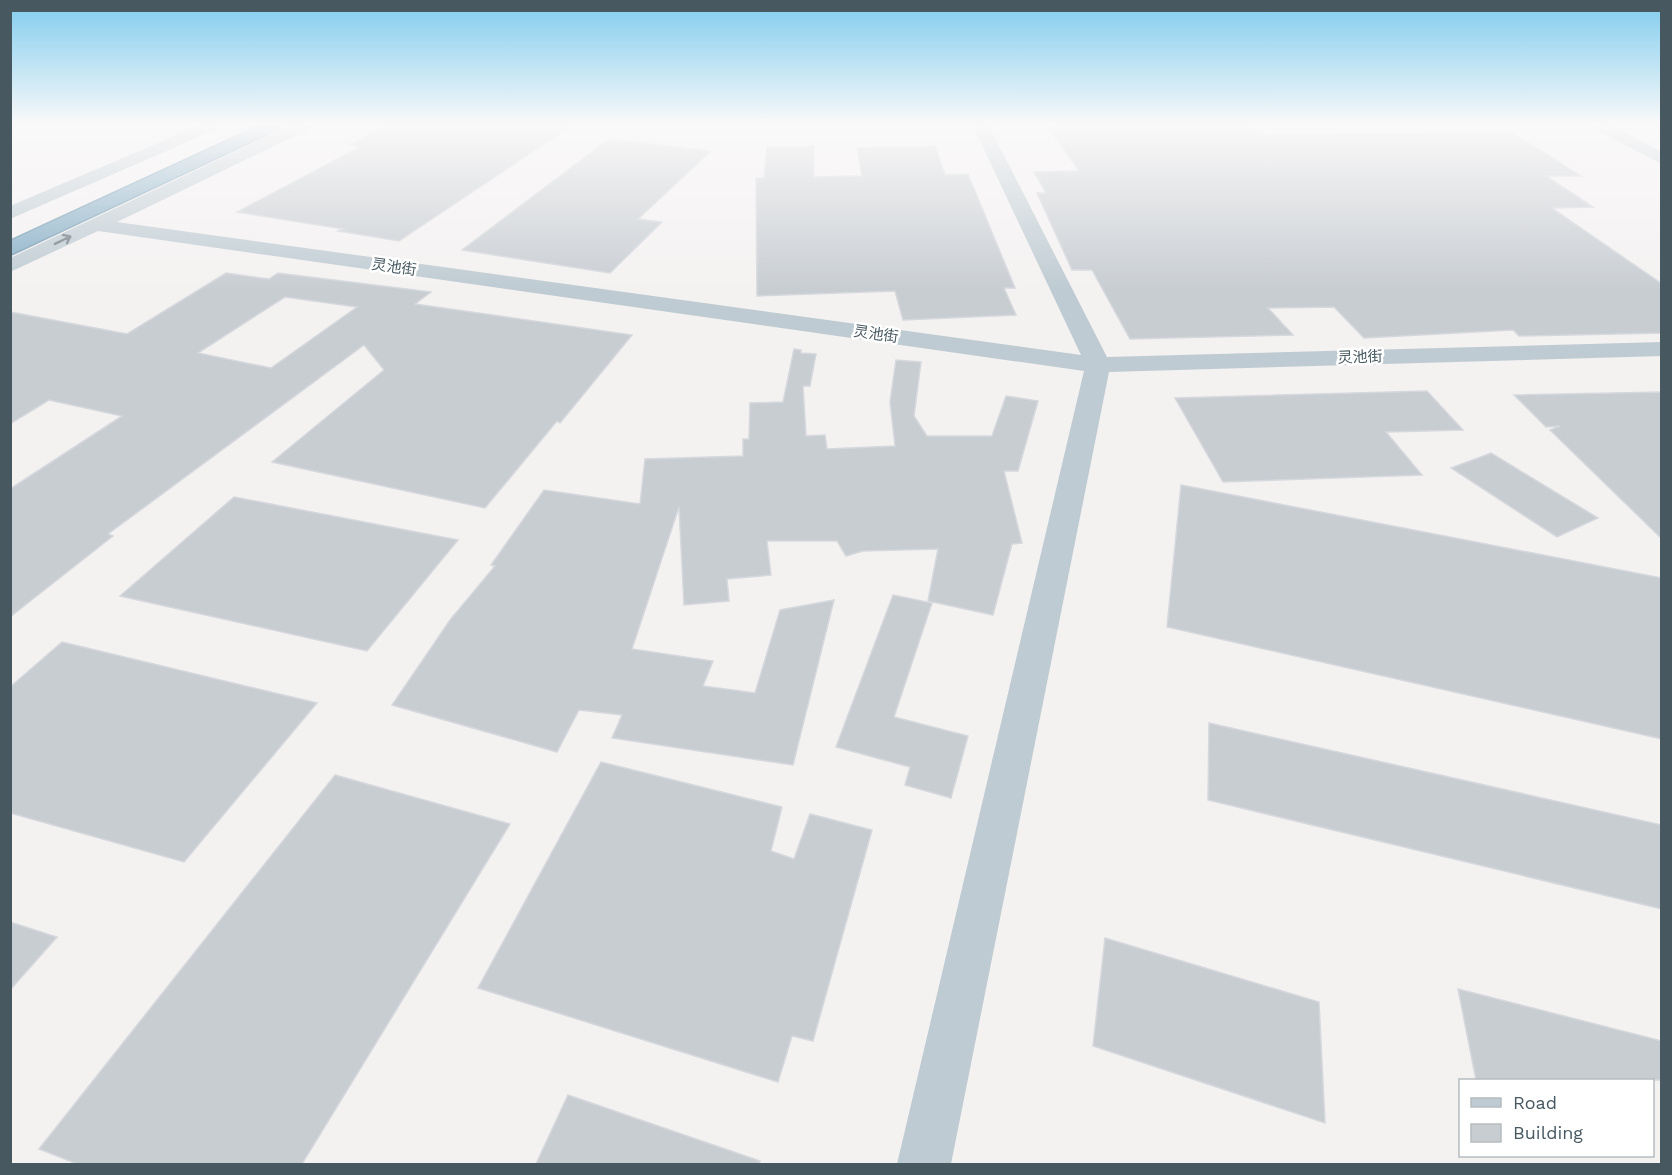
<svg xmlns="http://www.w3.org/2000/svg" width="1672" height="1175" viewBox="0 0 1672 1175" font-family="'Work Sans','Noto Sans SC',sans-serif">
  <rect width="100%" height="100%" fill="#f4f1f1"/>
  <g fill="#c8cdd2" stroke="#d5d8dd" stroke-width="1.5" fill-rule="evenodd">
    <polygon points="385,126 571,126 399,241 338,231 343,229 237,212 360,147 349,145"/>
    <polygon points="1048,126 1249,126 1259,135 1511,132 1581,176 1546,176 1593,207 1552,208 1662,284 1662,333 1519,336 1513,330 1364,338 1334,307 1268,308 1293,335 1130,339 1092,270 1072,270 1037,193 1046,193 1034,172 1079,171"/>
    <polygon points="609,139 711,151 638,219 662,222 610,273 462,250"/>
    <polygon points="814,146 814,177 862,176 857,148 935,146 945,175 968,174 1015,288 1004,288 1016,315 903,320 895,291 757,296 756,178 764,178 767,147"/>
    <path d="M226 273 269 279 278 273 431 292 415 304 632 335 560 423 557 421 485 508 272 462 384 370 364 345 108 534 113 536 10 617V489L122 416 49 400 10 424V312L127 334ZM285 297 357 307 271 368 198 353Z"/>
    <polygon points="794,349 801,350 801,353 816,354 810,386 803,386 806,436 825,435 827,449 895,446 890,402 896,360 921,362 914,416 927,436 992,436 1006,396 1038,401 1018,471 1004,471 1022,543 1012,544 993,615 928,601 938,549 863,551 846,556 837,541 767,541 771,575 727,579 729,601 684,605 679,507 632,649 713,661 703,686 755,693 780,610 834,600 793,765 612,738 622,715 579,710 557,752 392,705 450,620 495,566 491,565 544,490 640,504 645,459 743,456 743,439 749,439 750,403 783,402"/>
    <polygon points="1427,391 1463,430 1386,432 1422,475 1223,482 1175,398"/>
    <polygon points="1662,392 1662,539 1550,430 1560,426 1546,427 1514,395"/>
    <polygon points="1491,453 1598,518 1557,537 1451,468"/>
    <polygon points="1181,485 1662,578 1662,739 1167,627"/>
    <polygon points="234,497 458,540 367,651 120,596"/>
    <polygon points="893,595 932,603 894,717 968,736 951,798 905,785 910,767 836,747"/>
    <polygon points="62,642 317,703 184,862 10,813 10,687"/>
    <polygon points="1209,723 1662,825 1662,909 1208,800"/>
    <polygon points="601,762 782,807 771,851 794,859 810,814 872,830 813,1041 792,1036 778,1082 478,988"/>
    <polygon points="335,775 510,824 302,1164 77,1164 39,1149"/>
    <polygon points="10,922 57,937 10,990"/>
    <polygon points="1105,938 1319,1002 1325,1123 1093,1046"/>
    <polygon points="1458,989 1662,1041 1662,1080 1476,1080"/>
    <polygon points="568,1095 760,1161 759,1164 536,1164"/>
  </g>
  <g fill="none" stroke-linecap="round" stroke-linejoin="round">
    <defs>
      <polygon id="highway" points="259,126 280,126 278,129 10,255 10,241"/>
    </defs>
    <use href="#highway" stroke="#6f98b1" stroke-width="3"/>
    <g fill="#becbd2" fill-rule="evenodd">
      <polygon points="198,126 219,126 217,129 10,219 10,206"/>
      <polygon points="290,126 311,126 309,129 117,222 1081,355 973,126 989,126 1107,357 1662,342 1662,356 1109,372 951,1164 897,1164 1084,371 98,231 10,272 10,258"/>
      <polygon points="1592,126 1612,126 1662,152 1662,164 1594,129"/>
    </g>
    <use href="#highway" fill="#84adc5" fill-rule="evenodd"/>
  </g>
  <defs><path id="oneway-shaft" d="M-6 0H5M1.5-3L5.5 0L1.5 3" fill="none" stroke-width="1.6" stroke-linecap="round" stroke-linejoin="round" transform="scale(1.5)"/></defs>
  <use stroke="#6b7a83" href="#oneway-shaft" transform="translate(63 240) rotate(-26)"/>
  <linearGradient id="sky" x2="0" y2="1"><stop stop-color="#80ccee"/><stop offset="0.43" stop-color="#faf9f9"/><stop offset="1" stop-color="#faf9f9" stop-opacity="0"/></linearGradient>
  <rect width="1672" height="290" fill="url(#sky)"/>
  <g text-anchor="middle" stroke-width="5" stroke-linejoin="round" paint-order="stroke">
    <g font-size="15" fill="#475861" stroke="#fff">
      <text transform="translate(394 267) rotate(8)" y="5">灵池街</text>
      <text transform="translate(876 334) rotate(8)" y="5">灵池街</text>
      <text transform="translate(1360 357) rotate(-2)" y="5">灵池街</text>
    </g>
  </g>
  <rect width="1672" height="1175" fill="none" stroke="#475861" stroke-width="24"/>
  <rect x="1459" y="1079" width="195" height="78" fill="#ffffff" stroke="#b5bcc0" stroke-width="1.5"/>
  <rect x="1471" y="1098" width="30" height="9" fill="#becbd2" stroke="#b5bcc0" stroke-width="1.5"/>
  <text x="1513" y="1109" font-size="18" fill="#475861">Road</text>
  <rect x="1471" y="1124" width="30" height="18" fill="#c8cdd2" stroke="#b5bcc0" stroke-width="1.5"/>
  <text x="1513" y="1139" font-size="18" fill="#475861">Building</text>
</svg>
